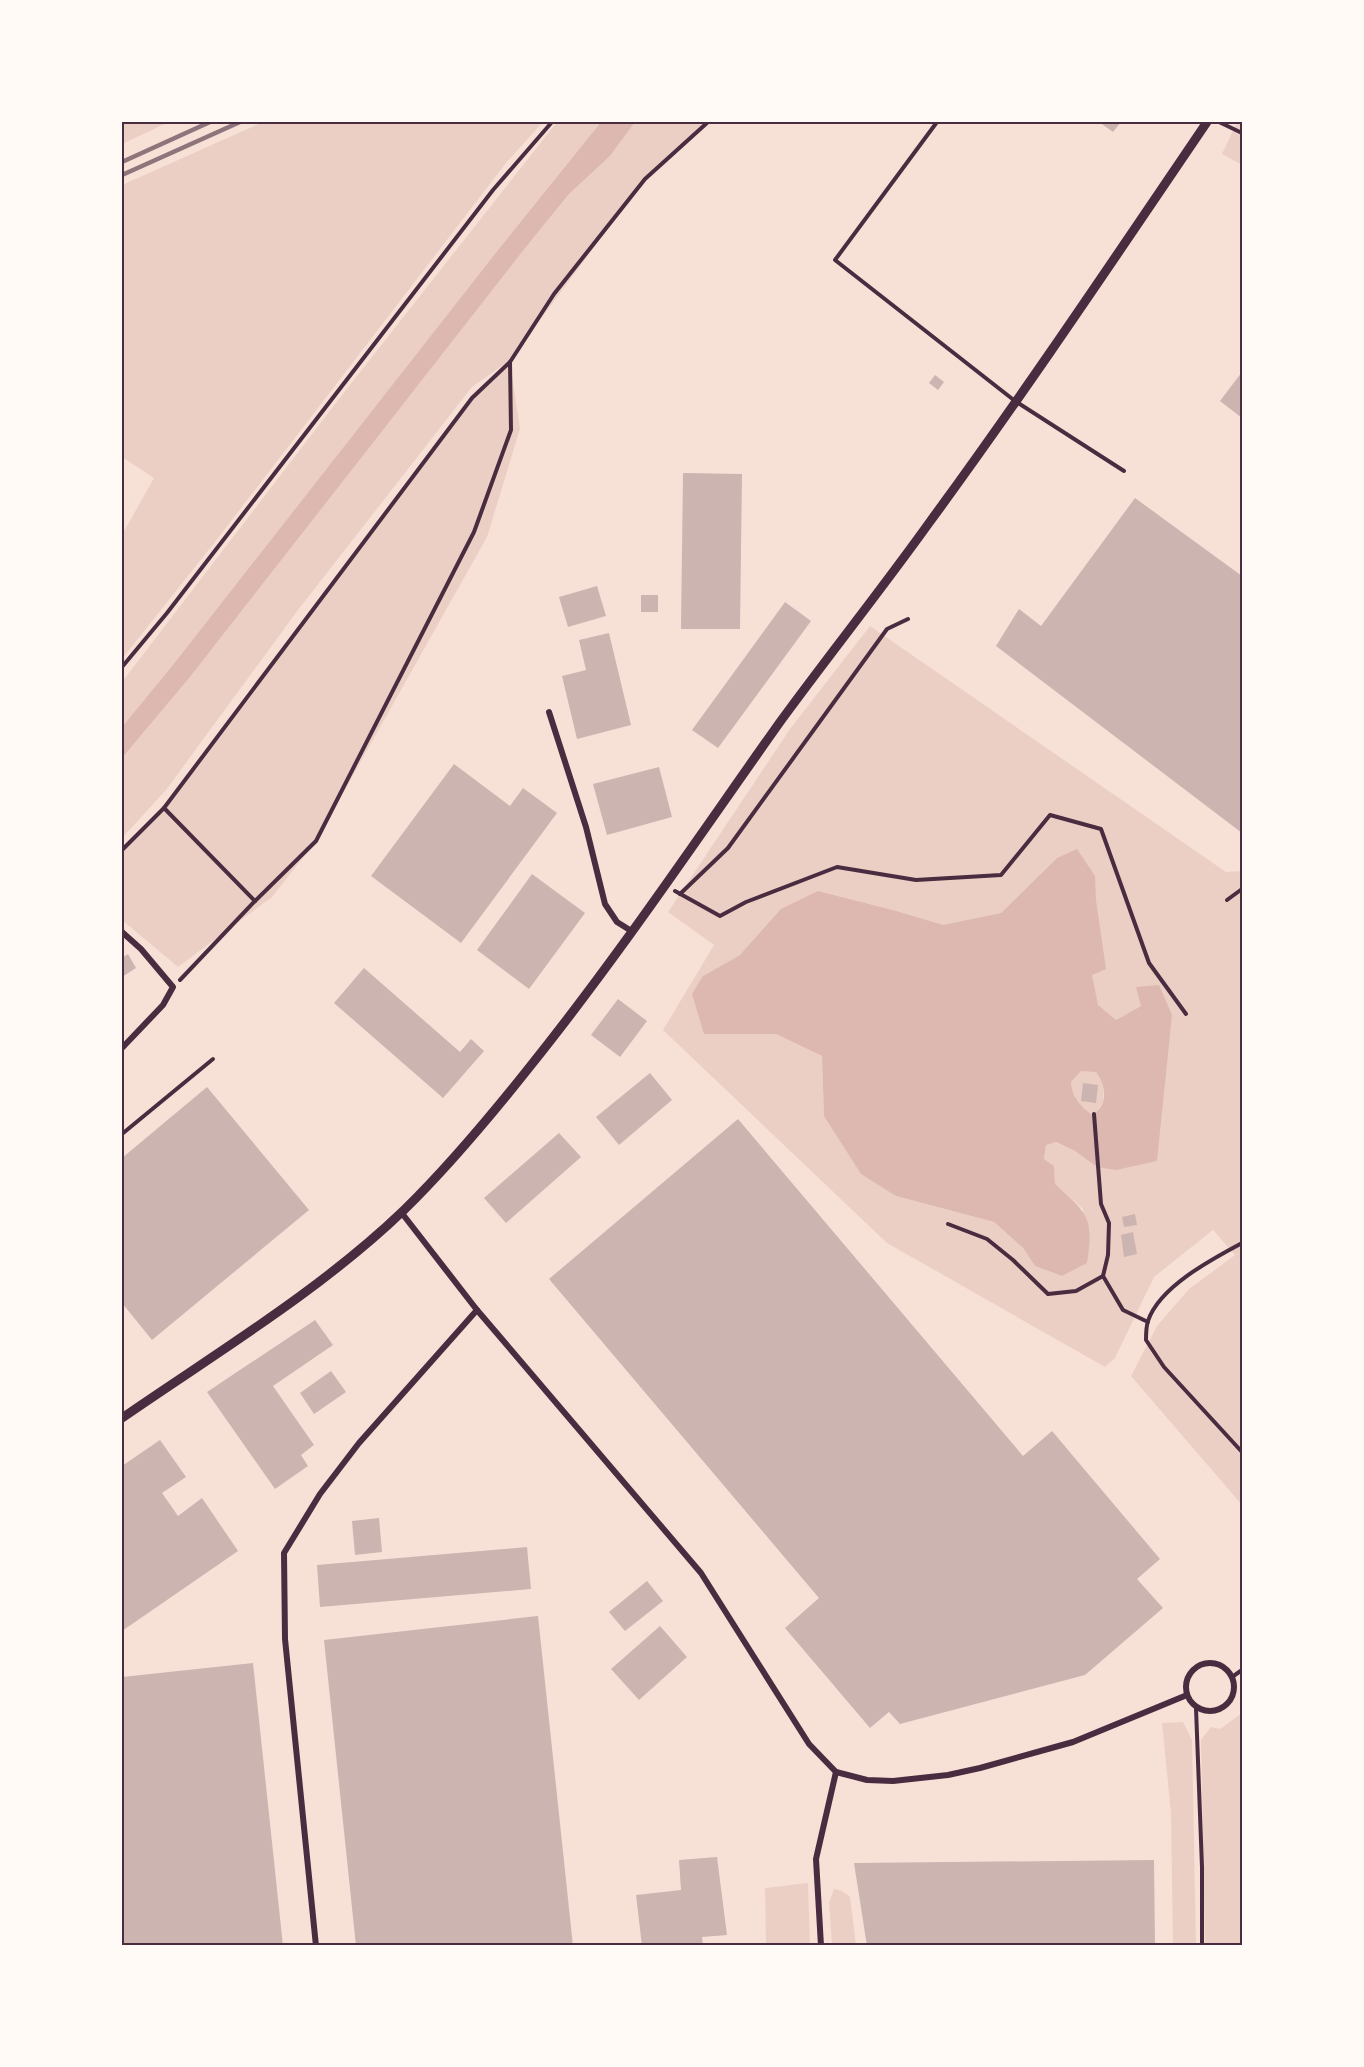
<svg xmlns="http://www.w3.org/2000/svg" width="1364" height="2067" viewBox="0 0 1364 2067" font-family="Inter,sans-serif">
  <rect width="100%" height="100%" fill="#f7e1d7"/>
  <g fill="#ebcfc5" fill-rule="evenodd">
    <polygon points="122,122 169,122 122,144"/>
    <polygon points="263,122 543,122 506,163 218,538 122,659 122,535 154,478 122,457 122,185"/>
    <polygon points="557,122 601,122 494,255 176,661 122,727 122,682 342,395"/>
    <polygon points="635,122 709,122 645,179 510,360 472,387 298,610 166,790 122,838 122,758 190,677 526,247 569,194 610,156"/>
    <polygon points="1237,122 1242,122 1242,165 1222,154"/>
    <polygon points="510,362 520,429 487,537 316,841 272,897 178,967 122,920 122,853 172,796 473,399"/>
    <path d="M870 626 1226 872 1242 871V1505L1131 1376 1157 1326 1189 1289 1235 1255 1213 1230 1154 1277 1115 1358 1105 1367 887 1243 663 1030 714 945 668 912 790 729ZM1057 858 1095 876C1096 903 1086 987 1098 1005 1102 1011 1111 1016 1116 1020L1141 1006 1172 1015 1167 1045 1098 1167 1075 1151 1055 1142 1046 1145 1044 1159 1054 1166 1055 1184 1083 1209 1086 1263 1062 1276 1035 1266 1023 1248 994 1222 896 1196 824 1116 822 1056 776 1034H704L703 976 740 955 818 891 893 910 943 926 1001 913Z"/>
    <path d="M1081 1070 1096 1072C1106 1086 1108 1105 1091 1116 1080 1106 1072 1097 1071 1082Z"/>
    <polygon points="1242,1713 1242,1945 1205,1945 1201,1740 1211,1727 1220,1729"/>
    <polygon points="1183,1722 1192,1740 1196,1945 1173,1945 1171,1813 1162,1723"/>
    <polygon points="808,1883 810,1945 766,1945 765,1888"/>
    <polygon points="834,1889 842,1891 850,1897 856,1945 832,1945 829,1903"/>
  </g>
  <g fill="#dcb8b0" fill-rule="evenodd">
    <polygon points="601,122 635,122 610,156 569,194 526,247 190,677 122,758 122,727 176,661 494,255"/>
    <path d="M1077 849 1095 876 1096 900 1106 969 1092 975 1098 1005 1116 1020 1141 1006 1136 987 1159 985 1172 1015 1157 1161 1116 1170 1097 1167 1075 1151 1056 1142 1046 1145 1044 1159 1054 1166 1055 1184C1088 1214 1094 1217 1087 1263L1062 1276 1035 1266 1023 1248 994 1222 896 1196 861 1174 824 1116 822 1056 776 1034H704L692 994 703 976 740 955 781 909 818 891 893 910 943 925 1001 913 1057 858ZM1081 1071 1096 1072C1106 1086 1109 1105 1092 1115 1080 1106 1072 1097 1071 1082Z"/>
  </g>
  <g fill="#ccb4b1">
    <polygon points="1099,122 1121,122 1113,132"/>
    <polygon points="1242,372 1242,418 1220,401"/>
    <polygon points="935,375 944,382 938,390 929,383"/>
    <polygon points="683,473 742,474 740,629 681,629"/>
    <polygon points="1135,498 1242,576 1242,833 996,646 1019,609 1041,626"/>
    <polygon points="597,586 606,616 568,627 559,597"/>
    <rect x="641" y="595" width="17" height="17"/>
    <polygon points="785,602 811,621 718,748 692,730"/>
    <polygon points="609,633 631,725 577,739 562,676 586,670 579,640"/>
    <polygon points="454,764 510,806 523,788 557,813 461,943 371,876"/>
    <polygon points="659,767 672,817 607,835 593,784"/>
    <polygon points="532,874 585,913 529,989 477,950"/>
    <polygon points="128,954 136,968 122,977 122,958"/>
    <polygon points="364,968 460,1052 471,1039 484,1051 443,1098 334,1003"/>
    <polygon points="618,999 647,1021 620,1057 591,1035"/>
    <polygon points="650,1073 672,1100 619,1145 596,1117"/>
    <polygon points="1083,1083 1098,1085 1096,1103 1081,1101"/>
    <polygon points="207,1087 309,1210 152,1340 122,1303 122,1158"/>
    <polygon points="738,1119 1023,1456 1052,1431 1160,1559 1137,1579 1163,1608 1085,1675 900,1724 889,1712 870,1728 785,1628 819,1598 549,1279"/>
    <polygon points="559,1133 581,1157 506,1223 484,1198"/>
    <polygon points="1135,1214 1137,1225 1124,1227 1122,1217"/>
    <polygon points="1133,1232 1137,1254 1124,1257 1121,1235"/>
    <polygon points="315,1320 333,1345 273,1386 314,1445 301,1455 308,1466 275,1489 207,1392"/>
    <polygon points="331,1371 346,1392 314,1414 300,1393"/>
    <polygon points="160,1440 186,1477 162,1493 178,1516 202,1498 238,1551 122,1631 122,1466"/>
    <polygon points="379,1518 382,1552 355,1555 352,1521"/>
    <polygon points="527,1547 531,1589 320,1607 317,1565"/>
    <polygon points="647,1581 663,1601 625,1631 609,1612"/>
    <polygon points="538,1616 573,1946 356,1946 324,1640"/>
    <polygon points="660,1626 687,1657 639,1700 611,1669"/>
    <polygon points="253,1663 283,1946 122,1946 122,1677"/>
    <polygon points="717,1857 727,1935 702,1937 703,1946 642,1946 636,1895 681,1890 679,1860"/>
    <polygon points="1154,1860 1155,1946 867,1946 854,1863"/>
  </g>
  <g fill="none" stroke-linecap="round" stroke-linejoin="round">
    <g stroke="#4a2c40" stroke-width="4">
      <polyline points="1219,122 1242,133"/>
      <polyline points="510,362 554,294 645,179 708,122"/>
      <polyline points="122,667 167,613 493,190 552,122"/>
      <polyline points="164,808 472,398 510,362 511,430 474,532 316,841 255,901"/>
      <polyline points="122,850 164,808 255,901 180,980"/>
      <polyline points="675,891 720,916 746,902 837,867 916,880 1001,875 1050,815 1101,829 1149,963 1186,1014"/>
      <polyline points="680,894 728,848 887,629 908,619"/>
      <polyline points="1227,900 1242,889"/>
      <polyline points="1094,1114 1101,1204 1109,1223 1108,1255 1103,1276 1123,1310 1148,1322"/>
      <polyline points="948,1224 987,1239 1013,1260 1048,1294 1076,1291 1103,1276"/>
      <path d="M1242 1243C1212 1259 1159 1287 1148 1321 1146 1327 1146 1334 1146 1340L1164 1367 1242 1452"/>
      <polyline points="1232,1677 1242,1670"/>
      <polyline points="1196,1708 1202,1867 1202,1946"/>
    </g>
    <g stroke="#4a2c40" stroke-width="4">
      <polyline points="937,122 835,260 1015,401 1124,471"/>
      <polyline points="122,1134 213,1059"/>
    </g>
    <g stroke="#4a2c40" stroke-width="6">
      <polyline points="549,712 586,827 605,904 617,922 633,932"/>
      <polyline points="122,932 141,949 173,987 163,1005 122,1048"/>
      <polyline points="401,1212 477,1310 701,1573 809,1744 836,1772 867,1780 893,1781 948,1775 980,1768 1073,1742 1187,1695"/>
      <circle cx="1210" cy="1687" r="24"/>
      <polyline points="316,1946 285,1639 284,1553 320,1494 359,1443 477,1310"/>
      <polyline points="821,1946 816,1859 836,1772"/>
    </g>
    <path stroke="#4a2c40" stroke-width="9" d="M122 1418C216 1353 321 1290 404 1210 449 1166 489 1118 528 1069 618 957 697 839 780 722 829 655 881 590 929 523 1025 392 1116 256 1207 122"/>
    <g stroke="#8f747c" stroke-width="4.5">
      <polyline points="122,162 210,122"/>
      <polyline points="122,175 240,122"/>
    </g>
  </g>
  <rect width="1364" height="2067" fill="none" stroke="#fffaf5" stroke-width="246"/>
  <rect x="123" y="123" width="1118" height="1821" fill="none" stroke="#4a2c40" stroke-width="2"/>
</svg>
